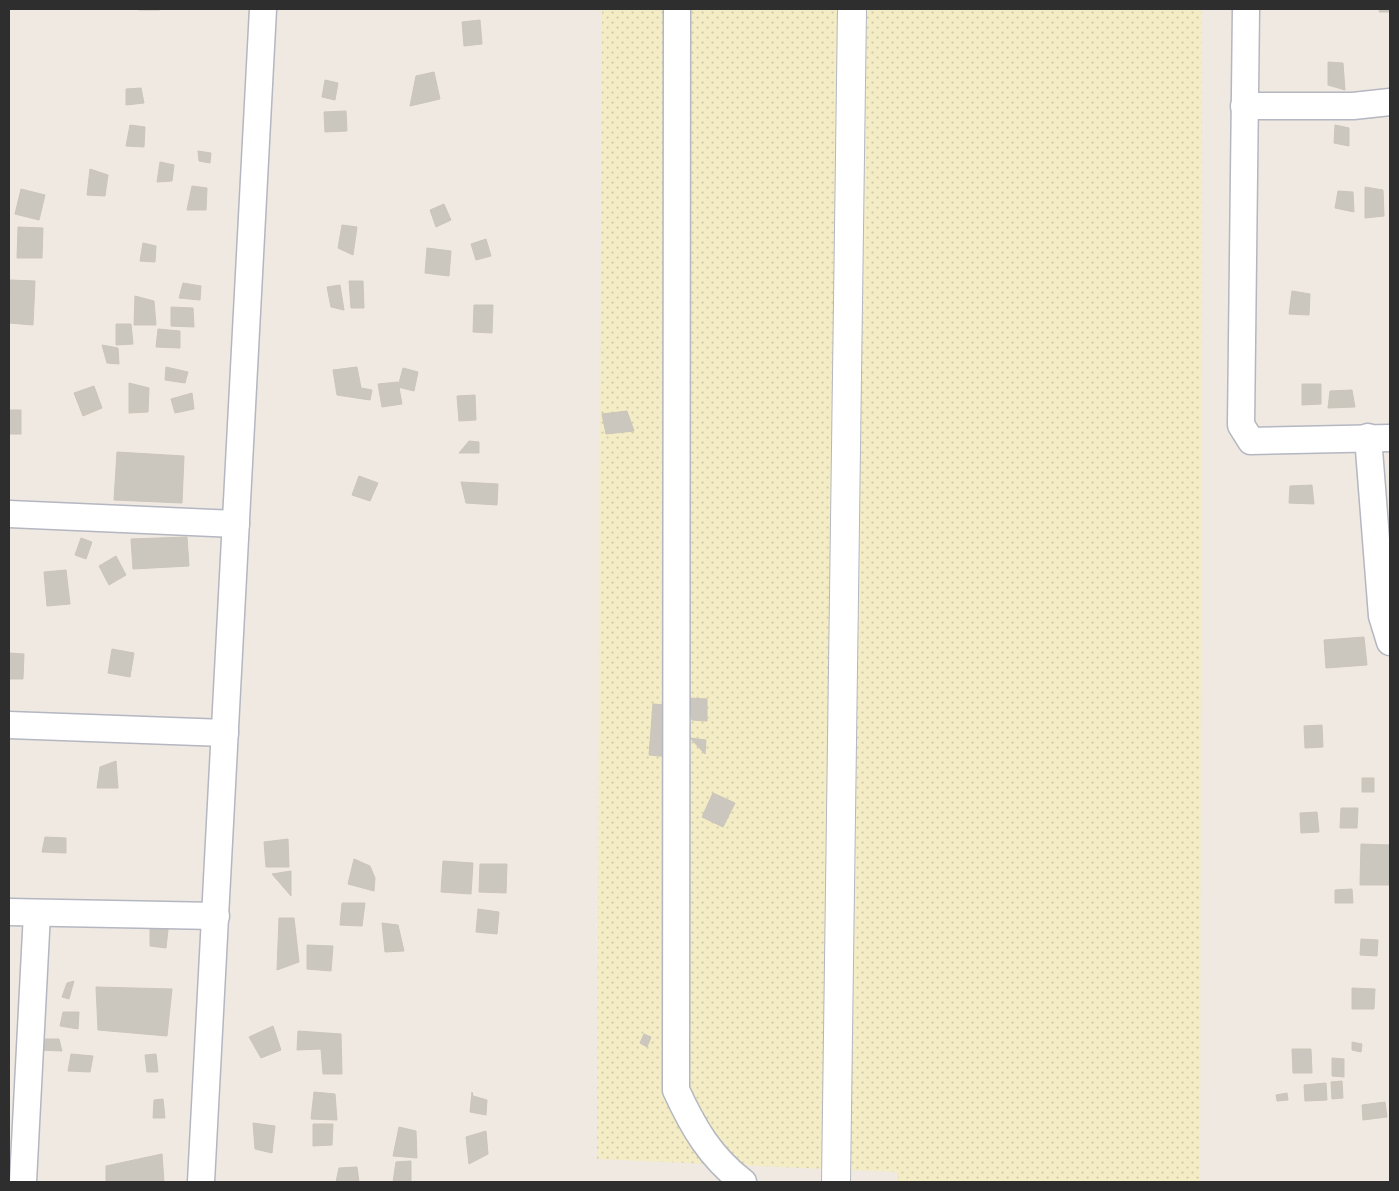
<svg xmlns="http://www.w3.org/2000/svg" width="1399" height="1191" viewBox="0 0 1399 1191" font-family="Barlow,sans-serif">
  <defs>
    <pattern id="sand-dots" width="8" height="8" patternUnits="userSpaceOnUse" patternTransform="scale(1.25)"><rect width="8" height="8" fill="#f3ecc5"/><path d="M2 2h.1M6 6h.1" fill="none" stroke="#d1cbaa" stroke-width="1.8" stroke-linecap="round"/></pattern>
  </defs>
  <rect width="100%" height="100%" fill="#efe9e1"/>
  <polygon fill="url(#sand-dots)" points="602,9 1202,9 1200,1182 898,1182 898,1172 597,1159"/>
  <g fill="#cbc7bf" stroke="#cbc5ba">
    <rect x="139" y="9" width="20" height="1"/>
    <polygon points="1380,9 1390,9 1390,12 1379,12"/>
    <polygon points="480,20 482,44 464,46 462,22"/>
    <polygon points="1328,62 1343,63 1345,90 1328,85"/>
    <polygon points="434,72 440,99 410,106 416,76"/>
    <polygon points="325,80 338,83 335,100 322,97"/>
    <polygon points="141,88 144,103 126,105 126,89"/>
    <polygon points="346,111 347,131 325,132 324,112"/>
    <polygon points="130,125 145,127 144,147 126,146"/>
    <polygon points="1335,125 1349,128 1349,146 1334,143"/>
    <polygon points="198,151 211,153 210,163 199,161"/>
    <polygon points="160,162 174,165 172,181 157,182"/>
    <polygon points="90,169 108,175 105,196 87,195"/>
    <polygon points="192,186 207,188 206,210 187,210"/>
    <polygon points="1365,187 1383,190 1384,216 1365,218"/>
    <polygon points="21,189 45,195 39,220 15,214"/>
    <polygon points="1338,191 1353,192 1354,212 1335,208"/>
    <polygon points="444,204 451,220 436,227 430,210"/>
    <polygon points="342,225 357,227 353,255 338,248"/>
    <polygon points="18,227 43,228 42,258 17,258"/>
    <polygon points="486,239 491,256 476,260 471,244"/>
    <polygon points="143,243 156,246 155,262 140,261"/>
    <polygon points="427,248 451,251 449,276 425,273"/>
    <polygon points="10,280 35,281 33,325 9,323"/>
    <polygon points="349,281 363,281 364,308 351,308"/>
    <polygon points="183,283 201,286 200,300 179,298"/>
    <polygon points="340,285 344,310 331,307 327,287"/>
    <polygon points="1292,291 1310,294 1309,315 1289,314"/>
    <polygon points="135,296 154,301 156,325 134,325"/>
    <polygon points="474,305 493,305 492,333 473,332"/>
    <polygon points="171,307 193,308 194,327 171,326"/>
    <polygon points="116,324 131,324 133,344 116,345"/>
    <polygon points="158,329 180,331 180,348 156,347"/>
    <polygon points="102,345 118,348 119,364 107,363"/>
    <polygon points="166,367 188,372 185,383 165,380"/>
    <polygon points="357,367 361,388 372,390 370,400 337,395 333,370"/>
    <polygon points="403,368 418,372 414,391 398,387"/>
    <polygon points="398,382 402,404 382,407 378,384"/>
    <polygon points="129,383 149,388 148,412 129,413"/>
    <polygon points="1302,384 1321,384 1321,404 1302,405"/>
    <polygon points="94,386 102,408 83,416 74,393"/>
    <polygon points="1352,390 1355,407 1328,408 1330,391"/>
    <polygon points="192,393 194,409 175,413 171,399"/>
    <polygon points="475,395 476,420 459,421 457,396"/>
    <rect x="9" y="410" width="12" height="24"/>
    <polygon points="627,411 634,431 606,434 602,414"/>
    <polygon points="469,441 479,442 479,453 459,453"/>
    <polygon points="117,452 184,456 182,503 114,500"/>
    <polygon points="359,476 378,483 370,501 352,495"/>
    <polygon points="461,482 498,484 497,505 466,503"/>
    <polygon points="1312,485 1314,504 1289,503 1290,486"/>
    <polygon points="187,537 189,566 133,569 131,539"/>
    <polygon points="81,538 92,542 86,559 75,555"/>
    <polygon points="116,556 126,575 109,585 99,566"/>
    <polygon points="66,570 70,604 47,606 44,572"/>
    <polygon points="1364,637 1367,665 1326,668 1324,640"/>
    <polygon points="112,649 134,653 130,677 108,673"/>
    <polygon points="9,653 24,654 23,679 9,679"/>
    <polygon points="689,698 707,699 707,721 692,720"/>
    <polygon points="653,704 675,706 671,757 649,755"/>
    <polygon points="1322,725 1323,747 1305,748 1304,726"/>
    <polygon points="690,738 706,740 705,754"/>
    <polygon points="116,761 118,788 97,788 100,767"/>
    <rect x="1362" y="778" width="12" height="14"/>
    <polygon points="713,793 735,803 723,827 702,817"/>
    <polygon points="1341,808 1358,808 1357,828 1340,828"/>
    <polygon points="1317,812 1319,832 1301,833 1300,813"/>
    <polygon points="45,837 66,838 66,853 42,852"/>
    <polygon points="288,839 289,867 266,867 264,842"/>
    <polygon points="1361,844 1390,845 1390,885 1360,885"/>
    <polygon points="354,859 370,866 375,878 374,891 348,884"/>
    <polygon points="443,861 473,863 471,894 441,892"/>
    <polygon points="480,864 507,864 506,893 479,892"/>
    <polygon points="291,871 291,896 272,874"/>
    <polygon points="1352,889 1353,903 1335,903 1335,890"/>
    <polygon points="342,903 365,903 362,926 340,925"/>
    <polygon points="478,909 499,912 497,934 476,932"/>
    <polygon points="279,918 294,918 299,962 277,970"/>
    <polygon points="169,921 166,948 150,946 150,925"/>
    <polygon points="382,923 398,925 404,951 385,952"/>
    <polygon points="1361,939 1378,940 1377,956 1360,955"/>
    <polygon points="307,945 333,946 331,971 307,969"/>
    <polygon points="74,981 69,999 62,997 67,983"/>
    <polygon points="96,987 172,989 167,1036 98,1030"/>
    <polygon points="1352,988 1375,989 1374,1009 1352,1009"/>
    <polygon points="63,1012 79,1012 78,1029 60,1026"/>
    <polygon points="273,1026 281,1050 261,1058 249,1037"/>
    <polygon points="298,1031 341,1034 342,1074 323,1074 321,1049 297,1050"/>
    <polygon points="644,1034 651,1037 647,1047 640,1043"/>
    <polygon points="38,1039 59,1039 62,1051 38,1050"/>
    <polygon points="1352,1042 1362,1044 1361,1052 1352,1050"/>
    <polygon points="1292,1049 1311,1049 1312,1073 1293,1073"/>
    <polygon points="71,1054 93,1056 90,1072 68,1071"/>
    <polygon points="156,1054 158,1072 147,1072 145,1055"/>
    <polygon points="1332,1058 1344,1059 1344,1077 1332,1076"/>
    <polygon points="1342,1081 1343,1098 1332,1099 1331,1082"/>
    <polygon points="1326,1083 1327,1100 1305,1101 1304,1085"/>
    <polygon points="314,1092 335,1094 337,1120 311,1119"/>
    <polygon points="472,1092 473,1096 487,1100 486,1115 470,1112"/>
    <polygon points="1287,1093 1288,1100 1277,1101 1276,1095"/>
    <polygon points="163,1099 165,1118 153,1118 154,1100"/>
    <polygon points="1385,1102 1387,1117 1363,1120 1362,1105"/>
    <polygon points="253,1123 275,1126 272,1153 255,1149"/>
    <polygon points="313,1124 333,1124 332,1145 313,1146"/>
    <polygon points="399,1127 416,1131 417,1158 393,1156"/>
    <polygon points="486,1131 488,1154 469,1164 466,1137"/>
    <polygon points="162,1154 164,1182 106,1182 106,1166"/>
    <polygon points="411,1161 411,1182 393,1182 396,1162"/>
    <polygon points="357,1167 359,1182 336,1182 339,1168"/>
  </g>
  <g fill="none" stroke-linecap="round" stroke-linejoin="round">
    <defs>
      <g id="minor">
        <path d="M677 9 676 1090C693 1127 710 1157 743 1182"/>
        <polyline points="1246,9 1241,425 1251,441 1390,438"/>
        <polyline points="1244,106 1353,106 1390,102"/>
        <polyline points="1368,437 1382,616 1390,642"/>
        <polyline points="9,514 236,524"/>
        <polyline points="9,725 225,733"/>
        <polyline points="9,912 216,916"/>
        <polyline points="23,1182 37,913"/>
        <polyline points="201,1182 263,9"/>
      </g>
      <polyline id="tertiary" points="836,1182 852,9"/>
    </defs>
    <use href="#minor" stroke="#b4b7c1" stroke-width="29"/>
    <use href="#tertiary" stroke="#b4b7c1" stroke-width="30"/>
    <use href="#minor" stroke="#fff" stroke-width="26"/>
    <use href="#tertiary" stroke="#fff" stroke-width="28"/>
  </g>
  <rect width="1399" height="1191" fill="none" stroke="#2e2e2e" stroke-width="20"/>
</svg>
